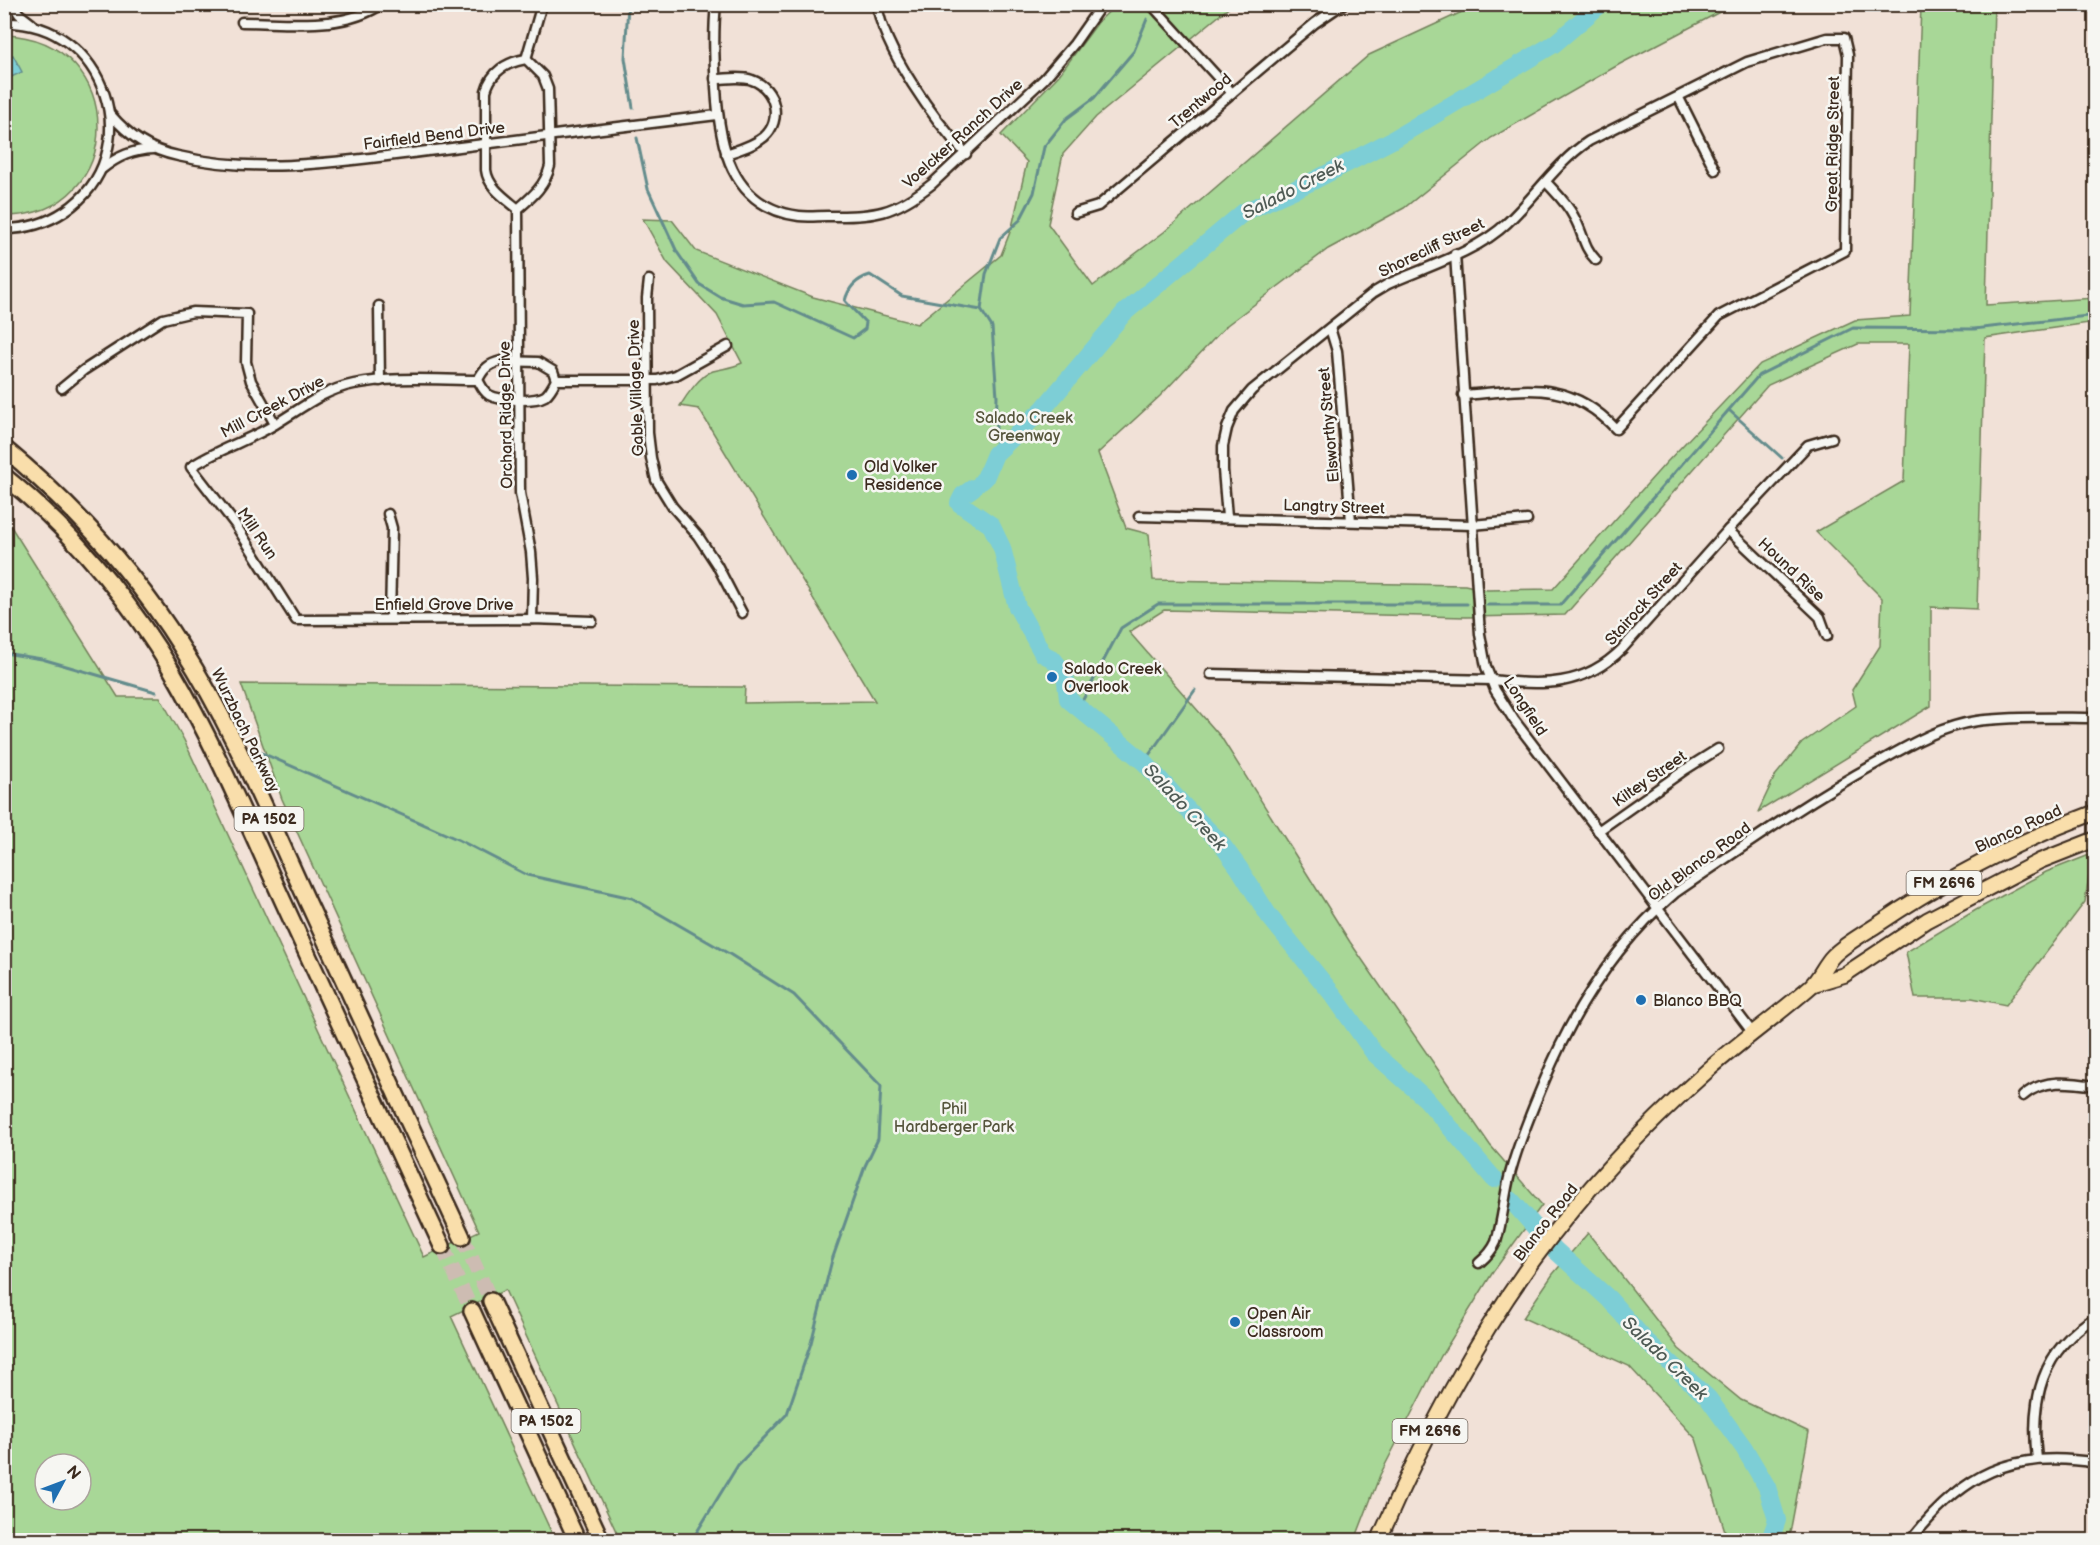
<svg xmlns="http://www.w3.org/2000/svg" width="2100" height="1545" viewBox="0 0 2100 1545" font-family="'Balsamiq Sans',sans-serif">
  <rect width="100%" height="100%" fill="#f1e1d7"/>
  <filter id="ink" filterUnits="userSpaceOnUse"><feTurbulence type="fractalNoise" baseFrequency=".0167" numOctaves="2"/><feDisplacementMap in="SourceGraphic" scale="12" xChannelSelector="R" yChannelSelector="G"/><feConvolveMatrix kernelMatrix="1 2 1 2 8 2 1 2 1" color-interpolation-filters="sRGB"/></filter>
  <g filter="url(#ink)">
    <g fill="#a8d797" stroke="#72805a" stroke-width="1.5" fill-rule="evenodd">
      <path d="M1116 5H1232L1096 117 1063 154 1048 224 1093 286 1164 232 1369 55 1477 5H1733L1620 64 1491 138 1404 208 1328 249 1227 325 1160 396 1098 453 1126 528 1149 534 1153 580 1465 585 1487 590 1553 589 1665 464 1760 364 1855 320 1910 316 1921 5H1994L1986 305 2095 298V322L1985 338 1977 609 1931 607V706L1758 812 1775 776 1802 743 1856 706 1852 690 1880 646 1882 598 1816 532 1904 481 1909 344H1858L1768 385 1565 615 1466 617 1164 610 1129 632 1221 737 1350 942 1490 1145 1542 1205 1493 1272 1441 1356 1380 1475 1355 1540H620L505 1290 451 1316 555 1540H5L4 520 10 525 118 697H160L184 740 424 1257 479 1231 282 799 241 684 745 687 744 703 875 701 699 409 680 406C686 396 701 374 713 371 724 368 732 368 742 363L717 315 667 262 643 219 672 220 696 251 813 297 917 324 1001 255 1012 227 1027 162 1001 135 1059 75 1099 21ZM45 1464H81V1500H45Z"/>
      <path d="M5 35C129 39 129 216 5 216Z"/>
      <polygon points="2092,854 2085,902 2006,1005 1972,998 1915,998 1906,952 1976,910 2046,872"/>
      <polygon points="1588,1233 1679,1349 1741,1400 1809,1432 1790,1533 1784,1540 1719,1540 1725,1531 1696,1439 1629,1366 1523,1318 1553,1274"/>
    </g>
    <polygon fill="#7dced6" stroke="#638c8c" stroke-width="1.5" points="13,55 22,72 5,80 5,59"/>
    <g fill="none" stroke-linecap="round" stroke-linejoin="round">
      <g stroke="#638c8c" stroke-width="3">
        <polyline points="628,4 625,58 633,108"/>
        <path d="M637 138 648 189 677 252 699 284 720 297 743 304 774 302 853 338 865 329 866 323 845 301C848 288 857 279 870 275L902 296 981 310"/>
        <polyline points="1730,411 1782,458"/>
        <polyline points="995,454 997,397 992,327 981,310 986,274 1000,238 1020,220 1034,193 1044,147 1066,119 1094,98 1134,51 1147,19"/>
        <polyline points="1487,605 1560,605 1759,375 1853,328 1974,329 2096,315"/>
        <polyline points="4,653 42,659 156,692"/>
        <polyline points="1078,709 1121,628 1158,604 1467,604"/>
        <polyline points="253,749 459,840 527,875 632,898 731,955 794,995 881,1086 878,1139 865,1166 832,1260 811,1343 787,1414 738,1465 692,1540"/>
        <polyline points="1144,762 1195,690"/>
      </g>
      <g stroke="#7dced6" stroke-width="18">
        <polyline points="982,481 985,478 995,454 1043,409 1124,313 1244,212 1311,182 1394,139 1554,44 1601,4"/>
        <polyline points="973,488 963,495 959,503 991,525 1002,548 1017,607 1043,654 1053,659 1065,674 1068,699 1144,762 1184,806 1220,842 1239,868 1269,916 1334,996 1374,1053 1426,1099 1494,1179"/>
        <polyline points="1511,1200 1555,1250 1609,1299 1643,1338 1708,1398 1744,1448 1767,1487 1777,1520 1770,1540"/>
      </g>
      <g stroke="#cdbcb2" stroke-width="15" stroke-dasharray="15 8" stroke-linecap="butt">
        <polyline points="462,1237 491,1301"/>
        <polyline points="442,1246 472,1311"/>
      </g>
      <defs>
        <g id="street">
          <polyline points="13,4 19,14 32,24"/>
          <path d="M716 4C713 32 714 59 716 87 719 144 730 207 799 216 808 217 818 216 827 216 875 217 894 214 932 184L1044 79 1074 44 1102 4"/>
          <path d="M877 4C883 49 935 121 966 154"/>
          <polyline points="1151,4 1232,93"/>
          <path d="M242 22C288 22 342 31 382 4"/>
          <path d="M4 23C106 20 150 154 65 211 47 223 26 229 4 229"/>
          <polyline points="526,59 542,4"/>
          <path d="M715 79C727 79 741 76 752 80 776 88 783 121 764 137 753 146 738 150 726 154"/>
          <polyline points="1679,98 1715,170"/>
          <path d="M110 114C129 136 149 150 178 156 263 176 351 160 436 150 530 138 623 126 717 115"/>
          <path d="M102 169C118 156 133 150 153 149"/>
          <path d="M1546 182C1556 193 1567 203 1574 217 1583 232 1583 247 1596 260"/>
          <path d="M518 209C533 196 545 186 550 166L548 89 543 76 526 59C507 62 491 72 486 91V170C488 187 505 198 518 209L520 493 531 552 533 578 532 619"/>
          <polyline points="1075,213 1098,206 1315,23 1343,4"/>
          <polyline points="1455,254 1480,634 1486,667 1495,690 1514,720 1752,1032"/>
          <polyline points="649,280 647,298 648,433 651,458 656,480 672,506 698,536 717,565 742,613"/>
          <polyline points="379,306 380,381"/>
          <polyline points="1330,328 1337,351 1351,521"/>
          <path d="M501 361 538 362 553 371 556 380C553 386 550 392 545 396 535 402 499 401 489 395 483 391 481 385 478 380 483 369 489 364 501 361Z"/>
          <path d="M478 380C437 380 394 376 354 384 319 391 295 414 265 430 241 443 215 451 191 467L235 524 296 620 532 619 592 621"/>
          <polyline points="556,380 657,380 676,375 728,346"/>
          <polyline points="62,388 84,370 163,319 193,312 247,314 246,362 251,381 275,424"/>
          <polyline points="388,514 392,528 390,619"/>
          <polyline points="1139,516 1472,525 1527,520"/>
          <path d="M1227 517 1223 470V446L1227 428 1234 411 1252 390 1373 293 1388 284C1426 267 1477 252 1507 223 1535 197 1557 162 1589 141L1747 62 1827 38H1844L1848 55 1845 251 1719 316 1616 429C1568 378 1526 390 1463 395"/>
          <polyline points="1728,530 1820,617 1827,636"/>
          <path d="M1211 674 1492 680C1542 686 1584 687 1622 649L1728 530 1808 445 1832 438"/>
          <polyline points="1598,831 1686,769 1718,749"/>
          <path d="M2023 1096C2043 1078 2070 1082 2096 1086"/>
          <path d="M1479 1263C1485 1258 1493 1249 1496 1242 1503 1220 1504 1196 1510 1174 1518 1143 1531 1113 1543 1084 1573 1011 1615 944 1675 893 1741 848 1807 801 1877 763 1909 745 1941 726 1977 721 2013 716 2059 718 2096 718"/>
          <path d="M2037 1459C2030 1400 2041 1350 2096 1317"/>
          <path d="M1911 1540C1962 1474 2012 1449 2096 1463"/>
        </g>
        <g id="primary">
          <polyline points="1814,984 1844,975 1927,920 2040,861 2096,839"/>
          <path d="M1379 1540C1421 1442 1471 1346 1534 1259 1583 1192 1643 1128 1705 1073 1739 1042 1777 1016 1811 986 1820 978 1824 965 1833 956 1846 943 1865 933 1880 923 1947 878 2020 840 2096 812"/>
        </g>
        <g id="highway">
          <path d="M4 448C74 506 134 571 182 648 234 729 270 821 311 909 361 1018 411 1128 462 1237"/>
          <path d="M4 476C71 530 128 598 172 671 217 748 251 832 288 912 339 1023 391 1135 442 1246"/>
          <polyline points="491,1301 601,1540"/>
          <polyline points="472,1311 577,1540"/>
        </g>
      </defs>
      <use href="#street" stroke="#3b2a1e" stroke-width="13"/>
      <use href="#primary" stroke="#3b2a1e" stroke-width="18"/>
      <use href="#highway" stroke="#3b2a1e" stroke-width="20"/>
      <use href="#street" stroke="#f6f6f2" stroke-width="8"/>
      <use href="#primary" stroke="#f9deab" stroke-width="14"/>
      <use href="#highway" stroke="#f9deab" stroke-width="15"/>
    </g>
  </g>
  <g fill="#1f6fb2" stroke="#f6f6f2" stroke-width="2">
    <circle cx="852" cy="475" r="6"/>
    <circle cx="1052" cy="677" r="6"/>
    <circle cx="1641" cy="1000" r="6"/>
    <circle cx="1235" cy="1322" r="6"/>
  </g>
  <g text-anchor="middle" stroke-width="5" stroke-linejoin="round" paint-order="stroke">
    <g fill="#f6f6f2" stroke="#73675e" stroke-width="1.5">
      <rect x="234.5" y="807" width="69" height="24" rx="4.5"/>
      <rect x="1906.5" y="871" width="75" height="24" rx="4.5"/>
      <rect x="511.5" y="1409" width="69" height="24" rx="4.5"/>
      <rect x="1392.5" y="1419" width="75" height="24" rx="4.5"/>
    </g>
    <g font-size="15" font-weight="bold" fill="#3b2a1e">
      <text x="269" y="824">PA 1502</text>
      <text x="1944" y="888">FM 2696</text>
      <text x="546" y="1426">PA 1502</text>
      <text x="1430" y="1436">FM 2696</text>
    </g>
    <g font-size="16" fill="#3b2a1e" stroke="#f6f6f2">
      <text transform="translate(1200 100) rotate(-40)" y="6">Trentwood</text>
      <text transform="translate(962 133) rotate(-42)" y="6">Voelcker Ranch Drive</text>
      <text transform="translate(434 135) rotate(-7)" y="6">Fairfield Bend Drive</text>
      <text transform="translate(1832 144) rotate(-89)" y="6">Great Ridge Street</text>
      <text transform="translate(1431 247) rotate(-26)" y="6">Shorecliff Street</text>
      <text transform="translate(635 388) rotate(-92)" y="6">Gable Village Drive</text>
      <text transform="translate(272 406) rotate(-28)" y="6">Mill Creek Drive</text>
      <text transform="translate(505 415) rotate(-91)" y="6">Orchard Ridge Drive</text>
      <text transform="translate(1328 425) rotate(-95)" y="6">Elsworthy Street</text>
      <text transform="translate(1334 506) rotate(2)" y="6">Langtry Street</text>
      <text transform="translate(258 533) rotate(56)" y="6">Mill Run</text>
      <text transform="translate(1792 569) rotate(43)" y="6">Hound Rise</text>
      <text transform="translate(1643 603) rotate(-48)" y="6">Stairock Street</text>
      <text x="444" y="610">Enfield Grove Drive</text>
      <text transform="translate(1526 706) rotate(57)" y="6">Longfield</text>
      <text transform="translate(246 730) rotate(64)" y="6">Wurzbach Parkway</text>
      <text transform="translate(1649 778) rotate(-35)" y="6">Kiltey Street</text>
      <text transform="translate(2018 828) rotate(-25)" y="6">Blanco Road</text>
      <text transform="translate(1699 861) rotate(-36)" y="6">Old Blanco Road</text>
      <text transform="translate(1545 1222) rotate(-52)" y="6">Blanco Road</text>
    </g>
    <g font-size="16" fill="#56553c" stroke="#f6f6f2">
      <text x="1024" y="423">Salado Creek<tspan x="1024" dy="18">Greenway</tspan></text>
      <text x="954" y="1114">Phil<tspan x="954" dy="18">Hardberger Park</tspan></text>
    </g>
    <g font-size="16" fill="#3b2a1e" stroke="#f6f6f2" text-anchor="start">
      <text x="864" y="472">Old Volker<tspan x="864" dy="18">Residence</tspan></text>
      <text x="1064" y="674">Salado Creek<tspan x="1064" dy="18">Overlook</tspan></text>
      <text x="1653" y="1006">Blanco BBQ</text>
      <text x="1247" y="1319">Open Air<tspan x="1247" dy="18">Classroom</tspan></text>
    </g>
    <g font-size="18" font-style="italic" fill="#4f5b55" stroke="#f6f6f2">
      <text transform="translate(1293 189) rotate(-27)" y="6">Salado Creek</text>
      <text transform="translate(1185 807) rotate(47)" y="6">Salado Creek</text>
      <text transform="translate(1665 1358) rotate(44)" y="6">Salado Creek</text>
    </g>
  </g>
  <rect width="2100" height="1545" fill="none" stroke="#f6f6f2" stroke-width="24"/>
  <rect x="12" y="12" width="2076" height="1521" fill="none" stroke="#3b2a1e" stroke-width="2" filter="url(#ink)"/>
  <g transform="translate(63 1482) rotate(49)"><circle r="28" fill="#f6f6f2" stroke="#aba49d" stroke-width="1.5"/>
  <path d="M0-4.5L10 22L0 15L-10 22Z" fill="#1f6fb2"/>
  <text y="-9" font-size="16" font-weight="bold" text-anchor="middle" fill="#3b2a1e">N</text>
  </g>
</svg>
